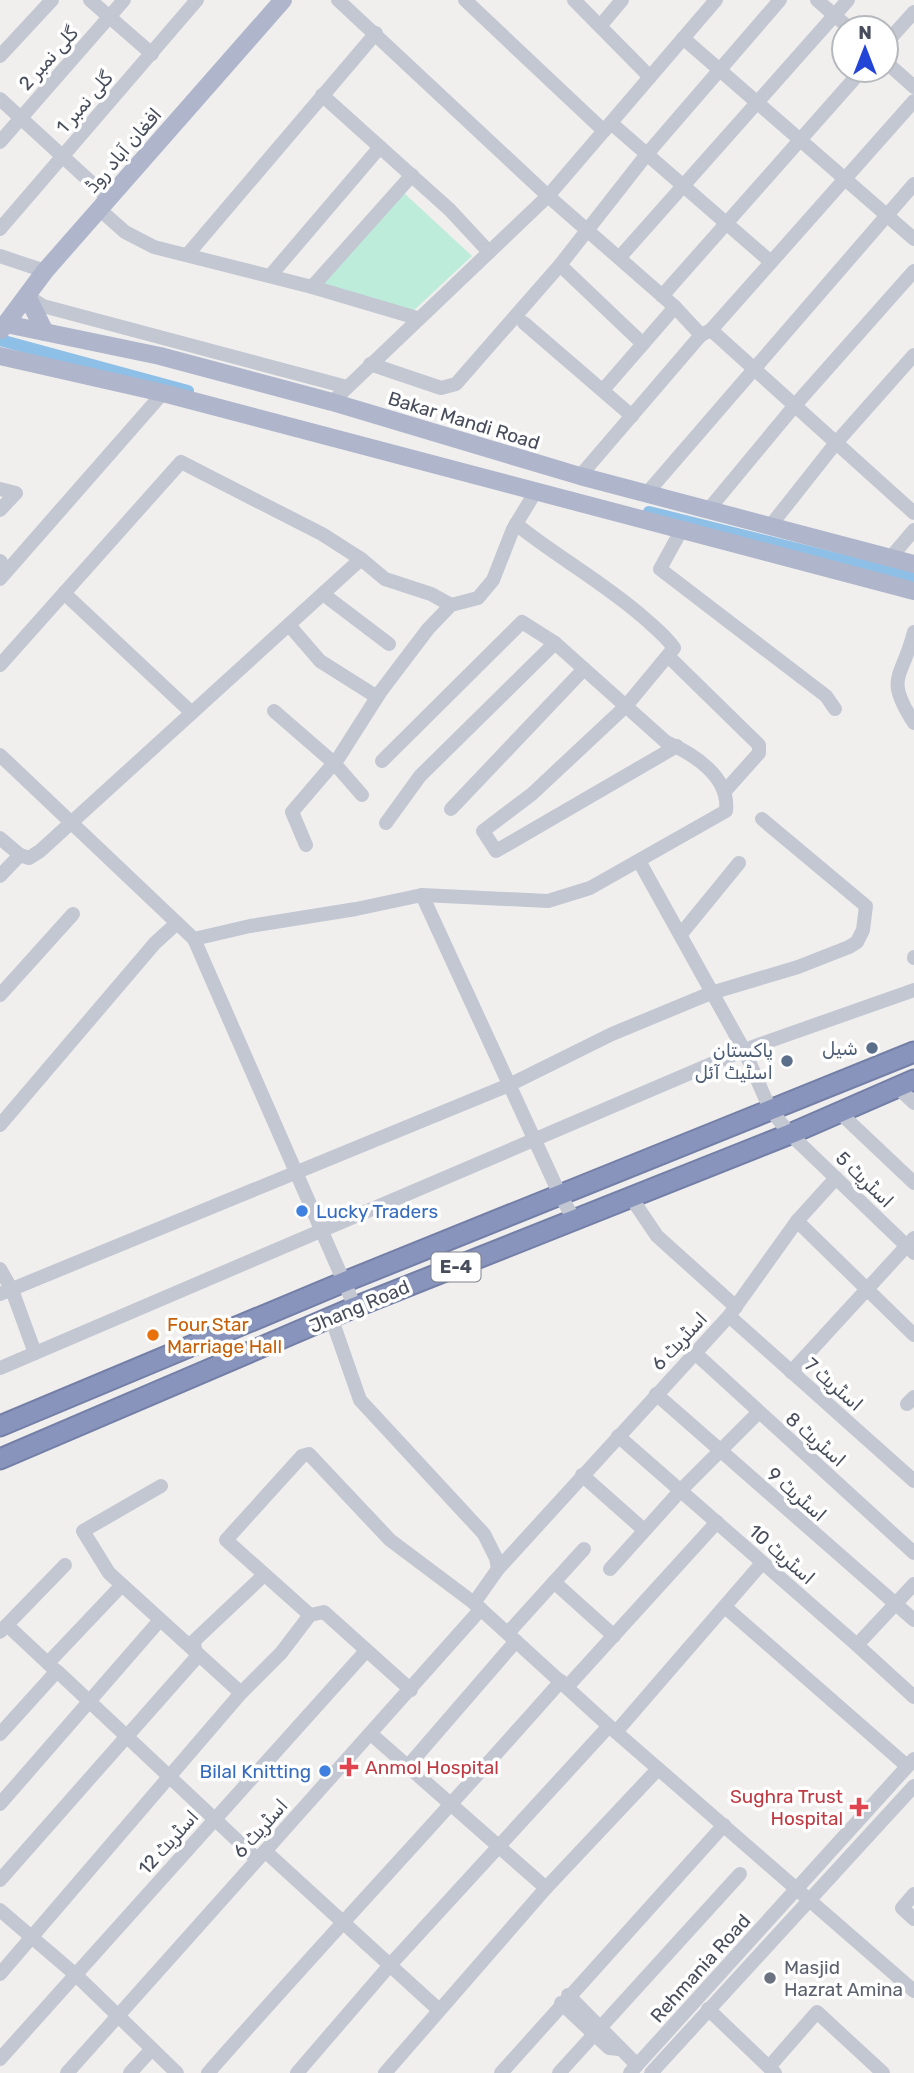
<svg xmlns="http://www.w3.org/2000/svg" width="914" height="2073" viewBox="0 0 914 2073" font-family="Rubik,Cairo,sans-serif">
  <rect width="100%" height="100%" fill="#f1efee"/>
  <polygon fill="#beecdb" points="404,193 472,256 411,313 310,285"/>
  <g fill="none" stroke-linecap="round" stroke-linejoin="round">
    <g stroke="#8dbfe7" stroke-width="12">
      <polyline points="0,340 188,391"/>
      <polyline points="649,512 914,578"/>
    </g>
    <defs>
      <g id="highway">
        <polyline points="0,1426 344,1282 914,1052"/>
        <polyline points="0,1459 355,1307 790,1134 914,1080"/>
      </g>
    </defs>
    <use href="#highway" stroke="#737fa6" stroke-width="23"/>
    <g stroke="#c2c7d2" stroke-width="14">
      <polyline points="90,0 152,54"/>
      <polyline points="338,0 548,196 675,307 701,335"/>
      <polyline points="465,0 604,131"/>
      <polyline points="574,0 650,77"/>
      <polyline points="817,0 849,28"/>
      <polyline points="601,25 622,0"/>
      <polyline points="683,38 914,239"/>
      <polyline points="886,43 914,12"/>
      <polyline points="0,56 52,0"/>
      <polyline points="886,62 914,87"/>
      <polyline points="322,95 450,210 489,252"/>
      <polyline points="0,99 108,198"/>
      <polyline points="611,123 771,262"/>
      <polyline points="0,142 124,0"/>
      <polyline points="99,209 125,232 154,247 312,287 417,318"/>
      <polyline points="0,229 197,0"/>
      <polyline points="188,254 376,33"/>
      <polyline points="0,256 45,271"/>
      <polyline points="620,257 848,0"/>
      <polyline points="560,265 643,344"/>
      <polyline points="270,276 380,147"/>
      <polyline points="312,287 412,175"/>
      <polyline points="27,296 43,306 347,387"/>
      <polyline points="662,296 862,70"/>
      <polyline points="524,323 632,416"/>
      <polyline points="711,330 914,513"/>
      <polyline points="370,364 441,388 456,384 560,265 647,154 780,0"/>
      <polyline points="603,390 675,307"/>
      <polyline points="332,402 548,196 716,0"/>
      <polyline points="580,476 701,335 711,330 914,101"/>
      <polyline points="0,489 16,493 0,510"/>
      <polyline points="647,493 914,184"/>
      <polyline points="709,509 796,404 914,271"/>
      <path d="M516 524C557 557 603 582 643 617 654 627 666 636 674 648L626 706 532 794 483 831 496 851 677 746"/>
      <polyline points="771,525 835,444 914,355"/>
      <polyline points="682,529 660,569 826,696 835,709"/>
      <polyline points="891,557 914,530"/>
      <polyline points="0,561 1,562"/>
      <polyline points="0,579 163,393"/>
      <polyline points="64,593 192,713"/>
      <polyline points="323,594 389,644"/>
      <polyline points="289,625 320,661 377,697"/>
      <path d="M914 632C902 680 884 676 914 723"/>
      <polyline points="668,656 759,745 759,753 725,791"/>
      <polyline points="0,665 181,462 322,534 361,559 385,579 431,594 451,605"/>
      <polyline points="274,711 334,763 362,795"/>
      <polyline points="0,755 194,939 355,1307"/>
      <polyline points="451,809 584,669"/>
      <polyline points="386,823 420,776 555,643"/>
      <polyline points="0,838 20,855"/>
      <polyline points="306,845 292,812 339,757 381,691 428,629 451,605 478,598 493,580 513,529 536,491"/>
      <polyline points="639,861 744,1050 770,1109 790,1134 914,1253"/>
      <polyline points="0,876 20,855 29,858 40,851 361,559"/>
      <polyline points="422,895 560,1195 574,1219"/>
      <polyline points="681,934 739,863"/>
      <path d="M194 939 250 926 356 909 422 895 548 901 590 888 726 811C730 777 694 754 666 742L555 643 522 622 382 761"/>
      <polyline points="914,957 914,958"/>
      <polyline points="0,995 73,914"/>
      <polyline points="897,1087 914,1103"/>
      <polyline points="838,1111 914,1183"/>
      <polyline points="0,1125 155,943 177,923"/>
      <polyline points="630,1196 657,1236 736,1307"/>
      <polyline points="797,1221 914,1335"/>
      <polyline points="0,1269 12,1290 35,1353"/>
      <polyline points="0,1294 509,1085 612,1034 711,993 798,967 849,947 857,942 863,930 866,906 762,819"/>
      <polyline points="729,1316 914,1481"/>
      <polyline points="331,1317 360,1400 484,1534 496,1558 498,1569"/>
      <polyline points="695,1353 914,1553"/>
      <polyline points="0,1368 744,1050 914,990"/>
      <polyline points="791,1372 914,1238"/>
      <polyline points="656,1394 914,1620"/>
      <polyline points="907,1404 914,1397"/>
      <polyline points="618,1436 857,1645 914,1584"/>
      <polyline points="582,1475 644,1530"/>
      <polyline points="161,1486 83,1531 109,1573 241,1693"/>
      <polyline points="610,1569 681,1490 758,1413"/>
      <polyline points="554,1582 614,1636"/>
      <polyline points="474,1603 498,1569 729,1316 797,1221 836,1178"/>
      <polyline points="725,1607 907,1766"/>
      <polyline points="7,1625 54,1669"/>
      <polyline points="0,1632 65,1565"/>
      <polyline points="508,1633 584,1549"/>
      <polyline points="857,1645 914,1697"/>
      <polyline points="48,1663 122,1585"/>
      <polyline points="567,1687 717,1522"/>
      <polyline points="411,1690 324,1612 310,1615 226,1540 302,1456 309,1454 390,1540 474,1603 609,1726 914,1991"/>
      <polyline points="616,1732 762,1563"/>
      <polyline points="0,1734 57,1671 257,1859"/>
      <polyline points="371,1734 546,1888"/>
      <polyline points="408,1766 516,1641"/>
      <polyline points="0,1804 160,1620"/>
      <polyline points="265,1851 439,2010"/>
      <polyline points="0,1880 196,1658 194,1641 264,1575"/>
      <polyline points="914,1894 902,1908 914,1919"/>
      <polyline points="0,1910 76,1975 177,2073"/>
      <polyline points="0,1974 241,1693 281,1653 310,1615"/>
      <polyline points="568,1995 637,2065"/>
      <polyline points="561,2003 609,2048 619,2049"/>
      <polyline points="708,2009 775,2073"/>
      <polyline points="0,2059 366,1651"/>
      <polyline points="769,2067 817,2012 883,2073"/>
      <polyline points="67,2073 481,1609"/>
      <polyline points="130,2073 151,2050"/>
      <path d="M208 2073C324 1941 445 1813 561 1681"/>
      <polyline points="297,2073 390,1965 609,1726"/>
      <polyline points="385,2073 546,1888 658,1769"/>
      <polyline points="501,2073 724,1825"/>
      <polyline points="559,2073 740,1874"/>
      <polyline points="630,2073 914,1759"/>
      <polyline points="651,2073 914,1786"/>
    </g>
    <g stroke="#afb6cc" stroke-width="18">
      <polyline points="27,296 45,332"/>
      <polyline points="6,324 160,356 332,402 580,476 914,564"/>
      <polyline points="1,330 45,271 283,0"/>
      <polyline points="0,356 163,393 914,591"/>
    </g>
    <use href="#highway" stroke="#8894bb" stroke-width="19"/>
  </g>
  <g fill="#5c6f8a" stroke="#fff" stroke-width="2.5">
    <circle cx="872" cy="1048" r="7"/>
    <circle cx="787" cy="1061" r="7"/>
  </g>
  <g fill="#3f7fe0" stroke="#fff" stroke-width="2.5">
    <circle cx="302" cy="1211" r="7"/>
    <circle cx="325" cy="1771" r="7"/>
  </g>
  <circle fill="#e8710a" stroke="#fff" stroke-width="2.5" cx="153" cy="1335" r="7"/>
  <g fill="#e0444e" stroke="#fff" stroke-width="2.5">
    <path d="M345.5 1756.5h7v7h7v7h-7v7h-7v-7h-7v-7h7z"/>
    <path d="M855.5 1796.5h7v7h7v7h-7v7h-7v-7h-7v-7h7z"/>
  </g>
  <circle fill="#6b7280" stroke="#fff" stroke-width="2.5" cx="770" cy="1978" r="7"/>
  <g text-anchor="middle" stroke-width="7" stroke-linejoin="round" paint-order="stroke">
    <rect fill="#fff" stroke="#7e828c" stroke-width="2" x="431.5" y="1252.5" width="49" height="29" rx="5"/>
    <g font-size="18" font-weight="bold" fill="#474d5a">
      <text x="456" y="1273">E-4</text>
    </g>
    <g font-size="19" fill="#474d5a" stroke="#fff">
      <text transform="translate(48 58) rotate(-48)" y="7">گلی نمبر 2</text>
      <text transform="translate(84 102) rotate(-49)" y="7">گلی نمبر 1</text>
      <text transform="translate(123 150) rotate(-49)" y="7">افغان آباد روڈ</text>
      <text transform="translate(464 420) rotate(17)" y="7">Bakar Mandi Road</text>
      <text transform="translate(865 1179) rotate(44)" y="7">اسٹریٹ 5</text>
      <text transform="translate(359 1306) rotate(-23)" y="7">Jhang Road</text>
      <text transform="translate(679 1341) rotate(-47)" y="7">اسٹریٹ 6</text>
      <text transform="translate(834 1384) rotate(41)" y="7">اسٹریٹ 7</text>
      <text transform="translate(816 1439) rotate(41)" y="7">اسٹریٹ 8</text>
      <text transform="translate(797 1494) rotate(41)" y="7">اسٹریٹ 9</text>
      <text transform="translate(782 1554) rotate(41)" y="7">اسٹریٹ 10</text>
      <text transform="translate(260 1828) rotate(-48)" y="7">اسٹریٹ 6</text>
      <text transform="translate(168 1842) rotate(-48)" y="7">اسٹریٹ 12</text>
      <text transform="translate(700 1968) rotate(-48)" y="7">Rehmania Road</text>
    </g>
    <g font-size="19" fill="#4e5e75" stroke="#fff" text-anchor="end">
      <text x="858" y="1055">شیل</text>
      <text x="773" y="1057">پاکستان<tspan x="773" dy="22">اسٹیٹ آئل</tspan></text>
    </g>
    <g font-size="19" fill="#366cbe" stroke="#fff" text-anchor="start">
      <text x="316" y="1218">Lucky Traders</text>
      <text x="311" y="1778" text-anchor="end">Bilal Knitting</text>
    </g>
    <g font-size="19" fill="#c56008" stroke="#fff" text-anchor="start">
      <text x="167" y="1331">Four Star<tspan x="167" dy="22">Marriage Hall</tspan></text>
    </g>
    <g font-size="19" fill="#be3a42" stroke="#fff" text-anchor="start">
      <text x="365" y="1774">Anmol Hospital</text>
      <text x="843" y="1803" text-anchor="end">Sughra Trust<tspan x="843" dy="22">Hospital</tspan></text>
    </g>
    <g font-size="19" fill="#5b616d" stroke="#fff" text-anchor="start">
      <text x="784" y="1974">Masjid<tspan x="784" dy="22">Hazrat Amina</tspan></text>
    </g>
  </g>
  <g transform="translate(865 49)"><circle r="33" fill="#ffffff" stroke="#b5b8bd" stroke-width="2"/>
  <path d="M0-5L12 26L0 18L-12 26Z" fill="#2245d7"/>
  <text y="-10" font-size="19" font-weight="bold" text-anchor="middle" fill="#474d5a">N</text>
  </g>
</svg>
